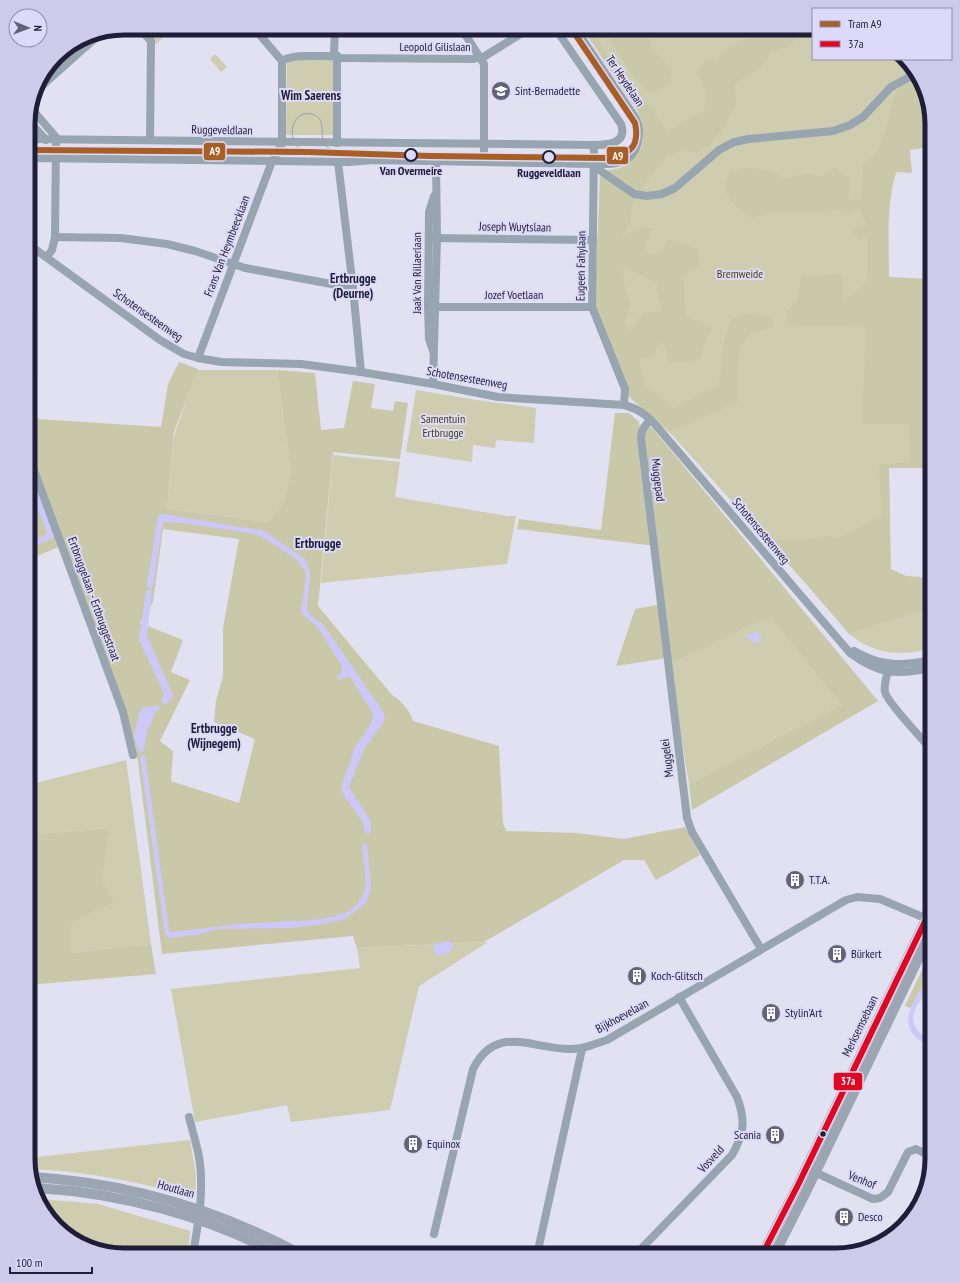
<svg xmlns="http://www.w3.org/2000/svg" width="960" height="1283" viewBox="0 0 960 1283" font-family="'PT Sans Narrow',sans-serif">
  <rect width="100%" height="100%" fill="#e2e1f1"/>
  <g fill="#cecdaf">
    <polygon points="144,28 167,28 170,31 156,44"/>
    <path d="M582 28H813V59H903L916 71 889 174 882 327 932 467H889L890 566 842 624 673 436 630 398 595 313 600 171C608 170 618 169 625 166 646 154 647 131 637 111Z"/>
    <polygon points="215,54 227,67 221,72 210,59"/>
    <polygon points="287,59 335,59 335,135 286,135"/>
    <polygon points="197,370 277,370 291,472 284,502 268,522 167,509 174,436"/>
    <polygon points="416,390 476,400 536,408 534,443 496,440 495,448 473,445 472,462 406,452"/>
    <polygon points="333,455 400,462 395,497 507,516 516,516 507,564 321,583"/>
    <path d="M932 608V648C901 657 876 655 849 634Z"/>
    <polygon points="770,617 841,705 689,784 680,731 672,663"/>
    <polygon points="126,760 151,944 71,953 71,923 115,902 102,880 110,828 28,835 28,785"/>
    <polygon points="488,942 419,986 390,1110 291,1122 287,1105 195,1122 171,989 360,968 357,948"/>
    <path d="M190 1140 196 1175 195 1197C141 1183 87 1171 31 1169L28 1159V1158Z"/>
    <polygon points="40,1199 98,1204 190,1231 188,1255 124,1255 76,1242 44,1212"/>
  </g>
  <g fill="#c9c8a9" fill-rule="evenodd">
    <path d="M584 28H599L595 36 620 76 632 90 651 108 666 131 705 110V88L697 72 705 61H717L727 49 768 28H805C797 39 786 51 772 51L760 68 735 84 736 103 726 125 711 144 696 153 687 150 667 156 640 190 632 204 631 222 621 238 644 226 653 229 645 242 647 253 660 255 669 239 698 248 700 268 683 275 686 316 711 328 699 360 668 363 666 347 659 342 652 358H639L644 385 674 408 719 385 724 341 732 319 754 312 774 318 772 328 751 333 739 349 737 402 671 431 631 397 594 309 601 171C606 170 614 171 619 169 645 158 646 138 641 114ZM623 266 648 279 658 282 657 289 662 311 643 313 630 332 625 323 630 304 624 283Z"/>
    <polygon points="608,28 643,28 651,39 651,51 663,59 673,71 669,84 656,92 645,89 632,74 610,40"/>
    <path d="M918 76 932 124V147L910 150 912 173 896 172C886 207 889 241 889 277L932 279V295L924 328 932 329V468H889L891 569 906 576 932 578V608L849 634 769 540H802L826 536 840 538 882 515 879 465 910 462 909 424H862L866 327 787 325V311L798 300 801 277 843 274V303L867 281 868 233 860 240 852 235 853 228 862 224 867 227 859 207 848 214 836 209 822 212H787L773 210 754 219C741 211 725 201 725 183 726 179 728 175 730 171L747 168 770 170 784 179 807 173 822 177 835 167 850 178 848 199 861 200 863 164 877 152 888 123 894 97 901 86Z"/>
    <path d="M179 362 198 369 174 432 167 509 268 522 284 502 291 472 277 370 315 373 321 430 344 428 353 381 375 384 371 408 393 411 395 401 408 403 400 459 333 452 318 606 392 695C400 699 411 712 413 721L499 746 503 823 506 831 577 833 624 839 685 827 700 855 656 880 644 860H624L484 942 357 948 353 936 162 954 138 761 128 722 63 545 28 560V399L38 419 161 427 168 384ZM163 529 239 539 223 628V676L216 701 214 722 255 739 239 803 171 781 173 751 160 741 190 680 171 672 183 640 140 623 153 602Z"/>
    <polygon points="615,413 629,413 639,422 655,546 517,529 519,519 601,530"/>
    <polygon points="650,427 654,430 878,701 692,810 689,784 841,705 770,617 672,663 644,432 646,428"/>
    <polygon points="661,604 667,658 616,666 635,609"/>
    <polygon points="110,828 102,880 115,902 71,923 71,953 151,944 156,974 28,985 28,835"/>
    <path d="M932 949V980C922 985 915 998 911 1008L905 1006Z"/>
  </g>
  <g fill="#ccc8fa">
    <polygon points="28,463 54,535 53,538 28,549 28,542 44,536 47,533 28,483"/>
    <path d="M164 514 265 531 269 534 305 559 309 569 310 575 307 607 308 613 319 621 325 627 384 713 385 720 364 749 349 787 371 822V832L369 834 365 833 363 822 344 796C338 783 347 773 351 761 353 754 353 749 357 744 363 735 373 724 373 714L351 678 347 676 340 680 337 679V677L342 672V665L334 654 323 635 315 625 301 613 306 574 305 571 296 559 266 539 255 534 184 523 164 522 162 527 153 587 149 589 147 585 158 516 160 515Z"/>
    <polygon points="149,590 152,591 147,636 173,695 172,699 164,705 161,700 164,696 163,691 139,640 146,591"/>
    <polygon points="757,632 761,635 760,641 758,642 754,643 748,638 746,635"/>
    <polygon points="158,705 160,709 155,712 152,721 147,731 144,751 139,752 134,736 140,710 143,708"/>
    <polygon points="145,755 169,931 172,932 240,924 314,920 335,916 348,912 356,905 363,895 366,886 362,845 365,843 367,844 371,888 366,903 345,919 323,924 291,928 218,929 196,935 170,938 165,934 140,756"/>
    <path d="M448 941 452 943 453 945C452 953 446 954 440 956L435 954 433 948 437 943Z"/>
    <path d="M932 980V992C920 996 909 1014 915 1026 918 1033 926 1037 932 1041V1046C905 1037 902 1018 918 995 922 989 925 983 932 980Z"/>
  </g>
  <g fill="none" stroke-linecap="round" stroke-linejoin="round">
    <g stroke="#97a5b0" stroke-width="8">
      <polyline points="139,28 151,41 150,140"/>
      <polyline points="254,28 282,61"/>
      <polyline points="335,28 334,53 340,58 474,59 485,56 530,28"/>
      <polyline points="461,28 484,64 484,162"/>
      <path d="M282 61C293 53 323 57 337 56V143"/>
      <polyline points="35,92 101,33"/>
      <polyline points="31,108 55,136 56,140 55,237 52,250 47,257"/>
      <polyline points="28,120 46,140"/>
      <path d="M28 139 594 145C607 145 628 144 621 124L555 28"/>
      <polyline points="282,143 282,61"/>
      <polyline points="594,145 592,307 625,389 624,405"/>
      <path d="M28 158 349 162 374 160 593 164C602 164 613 165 621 162 639 156 643 132 635 117L575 28"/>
      <polyline points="338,162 353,288 361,372"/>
      <polyline points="595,167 634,194 647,196 662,194 675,188 719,150 734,142 749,139 833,131 850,125 863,117 891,87 917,73"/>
      <polyline points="55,237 121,238 167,244 195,251 245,268 353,288"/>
      <polyline points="432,238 593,240"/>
      <path d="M28 244 160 340 184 354 198 358 221 362 301 364 361 372 433 384 498 397 624 405C640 409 649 417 659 429L850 653C880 675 896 675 932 668"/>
      <polyline points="431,307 592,307"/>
      <polyline points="433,351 429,339 428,307 429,212 434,196"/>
      <polyline points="198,358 271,164 282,143"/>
      <polyline points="433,384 437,238 436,162"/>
      <path d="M651 420C644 425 641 430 641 438L687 818 692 832 761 949"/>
      <polyline points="28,454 123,712 133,755"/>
      <path d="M854 651C881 667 902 666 932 660"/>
      <path d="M890 664C888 672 883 684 885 692 887 702 923 740 932 750"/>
      <path d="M189 1117C194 1137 201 1157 201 1178 202 1204 197 1229 193 1255"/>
      <polyline points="810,1170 873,1199 880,1198 888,1192 908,1152 916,1149 932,1157"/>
      <path d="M434 1234 473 1069C496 1024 530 1048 568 1049 582 1050 594 1044 607 1040L846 900 857 897 880 899 932 921"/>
      <polyline points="537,1255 582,1049"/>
      <path d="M635 1255 732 1155C744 1134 746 1121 737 1097L679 997"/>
    </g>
    <g stroke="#9ca6b2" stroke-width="10">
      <path d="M33 1177C128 1183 219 1210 302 1255"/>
      <path d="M37 1188C121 1193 206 1216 280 1255"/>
      <polyline points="762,1255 798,1185 932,907"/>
      <polyline points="774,1255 807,1190 932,930"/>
    </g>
    <path stroke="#9ba2ac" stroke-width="1" d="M308 152C284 149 289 109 311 114 334 119 308 146 339 152"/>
    <defs>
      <polyline id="bus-1" points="762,1255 798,1185 932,907"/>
    </defs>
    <use href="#bus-1" stroke="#dcdaf8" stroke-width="9"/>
    <use href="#bus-1" stroke="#e40521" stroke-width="6"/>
    <defs>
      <path id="tram-1" d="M28 150 308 152 430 156 608 158C630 155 640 146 635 123L571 28"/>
    </defs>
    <use href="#tram-1" stroke="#dcdaf8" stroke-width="9"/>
    <use href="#tram-1" stroke="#a85e24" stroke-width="6"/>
  </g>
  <defs>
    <symbol id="school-disc" viewBox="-11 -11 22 22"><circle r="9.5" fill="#646279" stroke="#dcdaf8"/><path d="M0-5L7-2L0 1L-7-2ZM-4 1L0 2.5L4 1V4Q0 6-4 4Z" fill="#fff"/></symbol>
    <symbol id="building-disc" viewBox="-11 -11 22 22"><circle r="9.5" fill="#646279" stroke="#dcdaf8"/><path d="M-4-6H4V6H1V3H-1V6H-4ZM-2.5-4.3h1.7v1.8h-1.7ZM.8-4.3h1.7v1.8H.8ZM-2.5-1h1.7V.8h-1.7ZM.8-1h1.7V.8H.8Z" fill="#fff"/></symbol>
  </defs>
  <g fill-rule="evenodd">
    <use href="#school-disc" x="490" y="80" width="22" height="22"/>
    <use href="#building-disc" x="784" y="869" width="22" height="22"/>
    <use href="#building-disc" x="826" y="943" width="22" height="22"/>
    <use href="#building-disc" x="626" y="965" width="22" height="22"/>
    <use href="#building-disc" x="760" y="1002" width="22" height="22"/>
    <use href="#building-disc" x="764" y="1124" width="22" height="22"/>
    <use href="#building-disc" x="402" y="1133" width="22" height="22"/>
    <use href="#building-disc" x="833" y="1206" width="22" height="22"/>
  </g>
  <g fill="#dcdaf8" stroke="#201d38" stroke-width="2">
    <circle cx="411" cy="155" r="6"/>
    <circle cx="549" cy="157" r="6"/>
  </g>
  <circle fill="#201d38" stroke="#dcdaf8" stroke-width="1.5" cx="823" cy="1134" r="3.5"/>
  <g text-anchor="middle" stroke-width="4" stroke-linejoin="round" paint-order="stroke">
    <g font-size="12" fill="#201d38" stroke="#dcdaf8">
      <text x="435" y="51">Leopold Gilislaan</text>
      <text transform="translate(625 81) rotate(56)" y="4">Ter Heydelaan</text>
      <text transform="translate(222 130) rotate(1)" y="4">Ruggeveldlaan</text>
      <text transform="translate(515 227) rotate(1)" y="4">Joseph Wuytslaan</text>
      <text transform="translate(227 246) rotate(-69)" y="4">Frans Van Heymbeecklaan</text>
      <text transform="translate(581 266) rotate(-89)" y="4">Eugeen Fahylaan</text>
      <text transform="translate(417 273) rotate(-90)" y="4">Jaak Van Rillaerlaan</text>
      <text x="514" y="299">Jozef Voetlaan</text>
      <text transform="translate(148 315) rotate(35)" y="4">Schotensesteenweg</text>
      <text transform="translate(467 378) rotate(10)" y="4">Schotensesteenweg</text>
      <text transform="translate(658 480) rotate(83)" y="4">Muggepad</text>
      <text transform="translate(761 531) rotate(50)" y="4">Schotensesteenweg</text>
      <text transform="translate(94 599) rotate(70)" y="4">Ertbruggelaan - Ertbruggestraat</text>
      <text transform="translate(667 758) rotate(-97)" y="4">Muggelei</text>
      <text transform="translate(622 1016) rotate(-29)" y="4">Bijkhoevelaan</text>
      <text transform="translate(860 1026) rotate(-64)" y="4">Merksemsebaan</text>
      <text transform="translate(711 1159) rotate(-48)" y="4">Vosveld</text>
      <text transform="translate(862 1180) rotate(22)" y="4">Venhof</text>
      <text transform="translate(176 1189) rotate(16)" y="4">Houtlaan</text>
    </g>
    <g font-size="12" fill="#201d38" stroke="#dcdaf8" text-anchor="start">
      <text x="515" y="95">Sint-Bernadette</text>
      <text x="809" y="884">T.T.A.</text>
      <text x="851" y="958">Bürkert</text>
      <text x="651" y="980">Koch-Glitsch</text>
      <text x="785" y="1017">Stylin'Art</text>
      <text x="761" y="1139" text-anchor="end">Scania</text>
      <text x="427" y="1148">Equinox</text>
      <text x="858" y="1221">Desco</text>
    </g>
    <g font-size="12" font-weight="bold" fill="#201d38" stroke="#dcdaf8">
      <text x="411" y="175">Van Overmeire</text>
      <text x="549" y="177">Ruggeveldlaan</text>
    </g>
    <g font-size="12" fill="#46440e" stroke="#dcdaf8">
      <text x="740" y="278">Bremweide</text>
      <text x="443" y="423">Samentuin<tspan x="443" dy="14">Ertbrugge</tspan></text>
    </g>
    <g font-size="13" font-weight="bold" fill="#201d38" stroke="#dcdaf8">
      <text x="311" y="100">Wim Saerens</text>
      <text x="353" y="283">Ertbrugge<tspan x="353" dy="15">(Deurne)</tspan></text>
      <text x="318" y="548">Ertbrugge</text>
      <text x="214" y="733">Ertbrugge<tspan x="214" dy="15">(Wijnegem)</tspan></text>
    </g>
  </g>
  <path d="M0 0H960V1283H0ZM124 35H836A89 89 0 0 1 925 124V1159A89 89 0 0 1 836 1248H124A89 89 0 0 1 35 1159V124A89 89 0 0 1 124 35Z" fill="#cdcbe9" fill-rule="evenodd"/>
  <path fill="none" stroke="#201d38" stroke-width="5" d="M124 35H836A89 89 0 0 1 925 124V1159A89 89 0 0 1 836 1248H124A89 89 0 0 1 35 1159V124A89 89 0 0 1 124 35Z"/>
  <g stroke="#dcdaf8" stroke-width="1.5">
    <rect x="203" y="142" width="23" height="19" rx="4" fill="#a85e24"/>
    <rect x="606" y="146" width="23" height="19" rx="4" fill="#a85e24"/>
    <rect x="833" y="1072" width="30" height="19" rx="4" fill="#e40521"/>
  </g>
  <g font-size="11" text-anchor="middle" font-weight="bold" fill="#fff">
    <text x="215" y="155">A9</text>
    <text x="618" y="160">A9</text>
    <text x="848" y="1085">37a</text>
  </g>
  <rect x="812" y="8" width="140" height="52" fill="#dcdaf8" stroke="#918eab"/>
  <rect x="820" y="21" width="20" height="6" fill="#a85e24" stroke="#918eab"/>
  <text x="848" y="28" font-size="12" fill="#201d38">Tram A9</text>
  <rect x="820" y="41" width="20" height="6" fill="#e40521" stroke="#918eab"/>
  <text x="848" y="48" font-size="12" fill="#201d38">37a</text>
  <g transform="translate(28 28) rotate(91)"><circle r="19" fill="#dcdaf8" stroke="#918eab"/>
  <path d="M0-3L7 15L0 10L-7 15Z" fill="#646279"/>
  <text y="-6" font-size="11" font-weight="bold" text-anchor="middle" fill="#201d38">N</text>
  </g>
  <path d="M10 1267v6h82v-6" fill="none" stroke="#201d38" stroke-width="2"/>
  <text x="16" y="1267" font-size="12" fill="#201d38" stroke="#dcdaf8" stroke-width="3" paint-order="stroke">100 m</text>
</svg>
